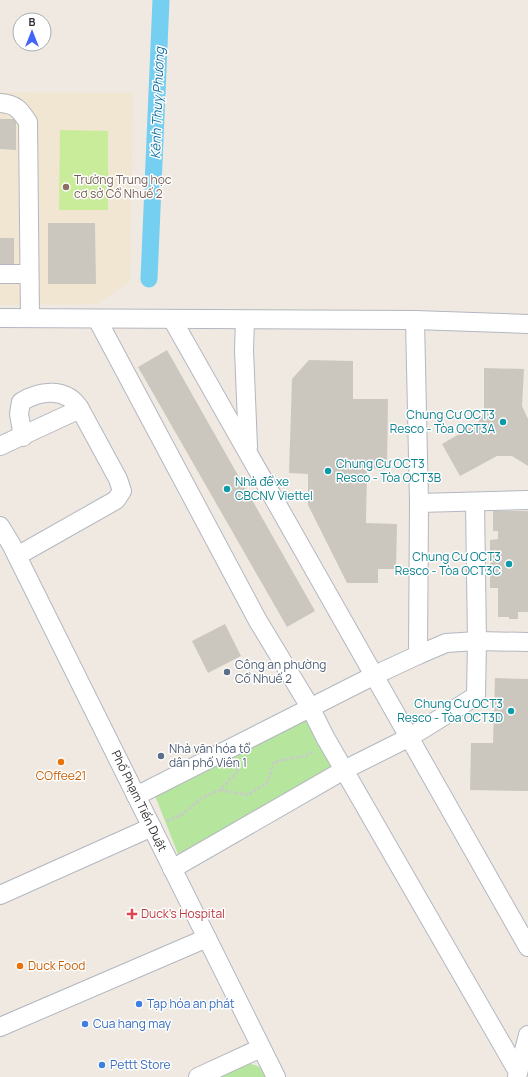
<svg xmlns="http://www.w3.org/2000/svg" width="528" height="1077" viewBox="0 0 528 1077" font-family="Manrope,sans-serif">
  <rect width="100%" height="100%" fill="#efe9e1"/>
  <polygon fill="#f0e6d1" points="0,92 133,93 130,281 98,304 0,305"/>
  <g fill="#b6e59e">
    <polygon points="308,716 338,770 178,854 154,793"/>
    <path d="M244 1063C256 1065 261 1065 267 1077H217Z"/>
  </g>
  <polygon fill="#c9ec9a" points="60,130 108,131 108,210 59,210"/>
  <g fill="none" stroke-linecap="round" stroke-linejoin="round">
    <polyline stroke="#75cff0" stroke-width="17" points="149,279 161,0"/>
  </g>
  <g fill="#cbc7bf">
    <polygon points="0,119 16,119 16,150 0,149"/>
    <polygon points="48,223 95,223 96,284 48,284"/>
    <rect x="0" y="238" width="14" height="29"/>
    <polygon points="167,350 315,611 287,627 138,367"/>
    <polygon points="309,360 353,361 353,399 388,399 387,469 367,468 366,523 397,524 396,569 378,569 378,583 347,583 308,505 308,474 289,473 292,379"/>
    <polygon points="484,368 524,369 522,406 528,419 528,466 512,456 497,456 460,476 442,444 477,424 484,412"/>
    <polygon points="493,511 528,511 528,612 518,612 518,619 509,619 509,617 498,617 498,588 490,588 490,540 498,539 498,531 493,531"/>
    <polygon points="225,624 241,656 208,673 192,641"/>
    <polygon points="495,678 528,679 528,791 470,790 471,743 493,743"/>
  </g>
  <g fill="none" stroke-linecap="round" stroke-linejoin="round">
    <defs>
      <g id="minor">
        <path d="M0 103C16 104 20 110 28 122L30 317"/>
        <polyline points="0,274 29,274"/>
        <polyline points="0,318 415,320 528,324"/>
        <polyline points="97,319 258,621 310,707 325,737 518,1072"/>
        <polyline points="172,319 528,947"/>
        <polyline points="245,320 244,350 248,447"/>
        <polyline points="415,320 419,503 418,655"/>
        <polyline points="0,446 80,409"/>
        <polyline points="419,503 528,500"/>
        <polyline points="0,526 11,544 276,1077"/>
        <path d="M17 556 116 500 122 491 118 479 80 409C67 387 40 390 21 402L19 414 23 437"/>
        <polyline points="136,796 375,675 418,655 446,643 477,641 528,642"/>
        <polyline points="172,869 344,770 410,737 476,696 477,641 475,502"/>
        <polyline points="0,895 152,827"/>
        <polyline points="0,1027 207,938"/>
        <polyline points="198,1077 261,1048"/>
        <polyline points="517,1077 528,1035"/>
      </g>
    </defs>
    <use href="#minor" stroke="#b4b7c1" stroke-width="20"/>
    <g stroke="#c9c9c9" stroke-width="2.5" stroke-dasharray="3 2" stroke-linecap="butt">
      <polyline points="220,790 248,795 267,783 274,762 308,755 314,751"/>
      <polyline points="167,821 183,814 203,797 220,790 239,770 235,764"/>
    </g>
    <use href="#minor" stroke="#fff" stroke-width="18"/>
  </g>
  <circle fill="#8d6e63" stroke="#fff" stroke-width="1.5" cx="66" cy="187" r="4"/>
  <g fill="#0f9aa8" stroke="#fff" stroke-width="1.5">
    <circle cx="503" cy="422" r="4"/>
    <circle cx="328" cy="471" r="4"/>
    <circle cx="227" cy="489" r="4"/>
    <circle cx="509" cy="564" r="4"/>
    <circle cx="511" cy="711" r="4"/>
  </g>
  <g fill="#5c6f8a" stroke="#fff" stroke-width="1.5">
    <circle cx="227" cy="672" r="4"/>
    <circle cx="161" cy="756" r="4"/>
  </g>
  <g fill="#e8710a" stroke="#fff" stroke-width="1.5">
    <circle cx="61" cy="762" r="4"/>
    <circle cx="20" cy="966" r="4"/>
  </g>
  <path fill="#e0444e" stroke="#fff" stroke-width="1.5" d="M130 908h4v4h4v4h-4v4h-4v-4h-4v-4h4z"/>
  <g fill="#3f7fe0" stroke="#fff" stroke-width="1.5">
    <circle cx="139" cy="1004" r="4"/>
    <circle cx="85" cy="1024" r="4"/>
    <circle cx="102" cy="1065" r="4"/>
  </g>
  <g text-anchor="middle" stroke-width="3" stroke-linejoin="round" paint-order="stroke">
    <g font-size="12" fill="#785e54" stroke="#fff" text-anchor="start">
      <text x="74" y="184">Trường Trung học<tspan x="74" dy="14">cơ sở Cổ Nhuế 2</tspan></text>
    </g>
    <g font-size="12" fill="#0d838f" stroke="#fff" text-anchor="end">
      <text x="495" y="419">Chung Cư OCT3<tspan x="495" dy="14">Resco - Tòa OCT3A</tspan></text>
      <text x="336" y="468" text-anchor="start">Chung Cư OCT3<tspan x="336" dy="14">Resco - Tòa OCT3B</tspan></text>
      <text x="235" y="486" text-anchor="start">Nhà để xe<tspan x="235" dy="14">CBCNV Viettel</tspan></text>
      <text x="501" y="561">Chung Cư OCT3<tspan x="501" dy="14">Resco - Tòa OCT3C</tspan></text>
      <text x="503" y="708">Chung Cư OCT3<tspan x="503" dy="14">Resco - Tòa OCT3D</tspan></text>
    </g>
    <g font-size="12" fill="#4e5e75" stroke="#fff" text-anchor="start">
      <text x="235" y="669">Công an phường<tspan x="235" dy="14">Cổ Nhuế 2</tspan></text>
      <text x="169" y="753">Nhà văn hóa tổ<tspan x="169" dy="14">dân phố Viên 1</tspan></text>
    </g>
    <g font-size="12" fill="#c56008" stroke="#fff">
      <text x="61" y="780">COffee21</text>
      <text x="28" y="970" text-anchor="start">Duck Food</text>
    </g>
    <g font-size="12" fill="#2e2e2e" stroke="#fff">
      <text transform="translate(139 801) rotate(64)" y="4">Phố Phạm Tiến Duật</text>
    </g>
    <g font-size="12" fill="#be3a42" stroke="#fff" text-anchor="start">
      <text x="141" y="918">Duck's Hospital</text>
    </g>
    <g font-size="12" fill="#366cbe" stroke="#fff" text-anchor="start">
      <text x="147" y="1008">Tạp hóa an phát</text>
      <text x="93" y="1028">Cua hang may</text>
      <text x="110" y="1069">Pettt Store</text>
    </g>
    <g font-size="13" font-style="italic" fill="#0d6fa3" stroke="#fff">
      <text transform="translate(157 103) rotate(-88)" y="5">Kênh Thuỵ Phương</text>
    </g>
  </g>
  <g transform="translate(32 32)"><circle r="19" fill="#ffffff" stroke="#ababab"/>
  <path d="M0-3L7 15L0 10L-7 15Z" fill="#4264fb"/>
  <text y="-6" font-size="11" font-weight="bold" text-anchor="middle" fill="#2e2e2e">B</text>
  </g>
</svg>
